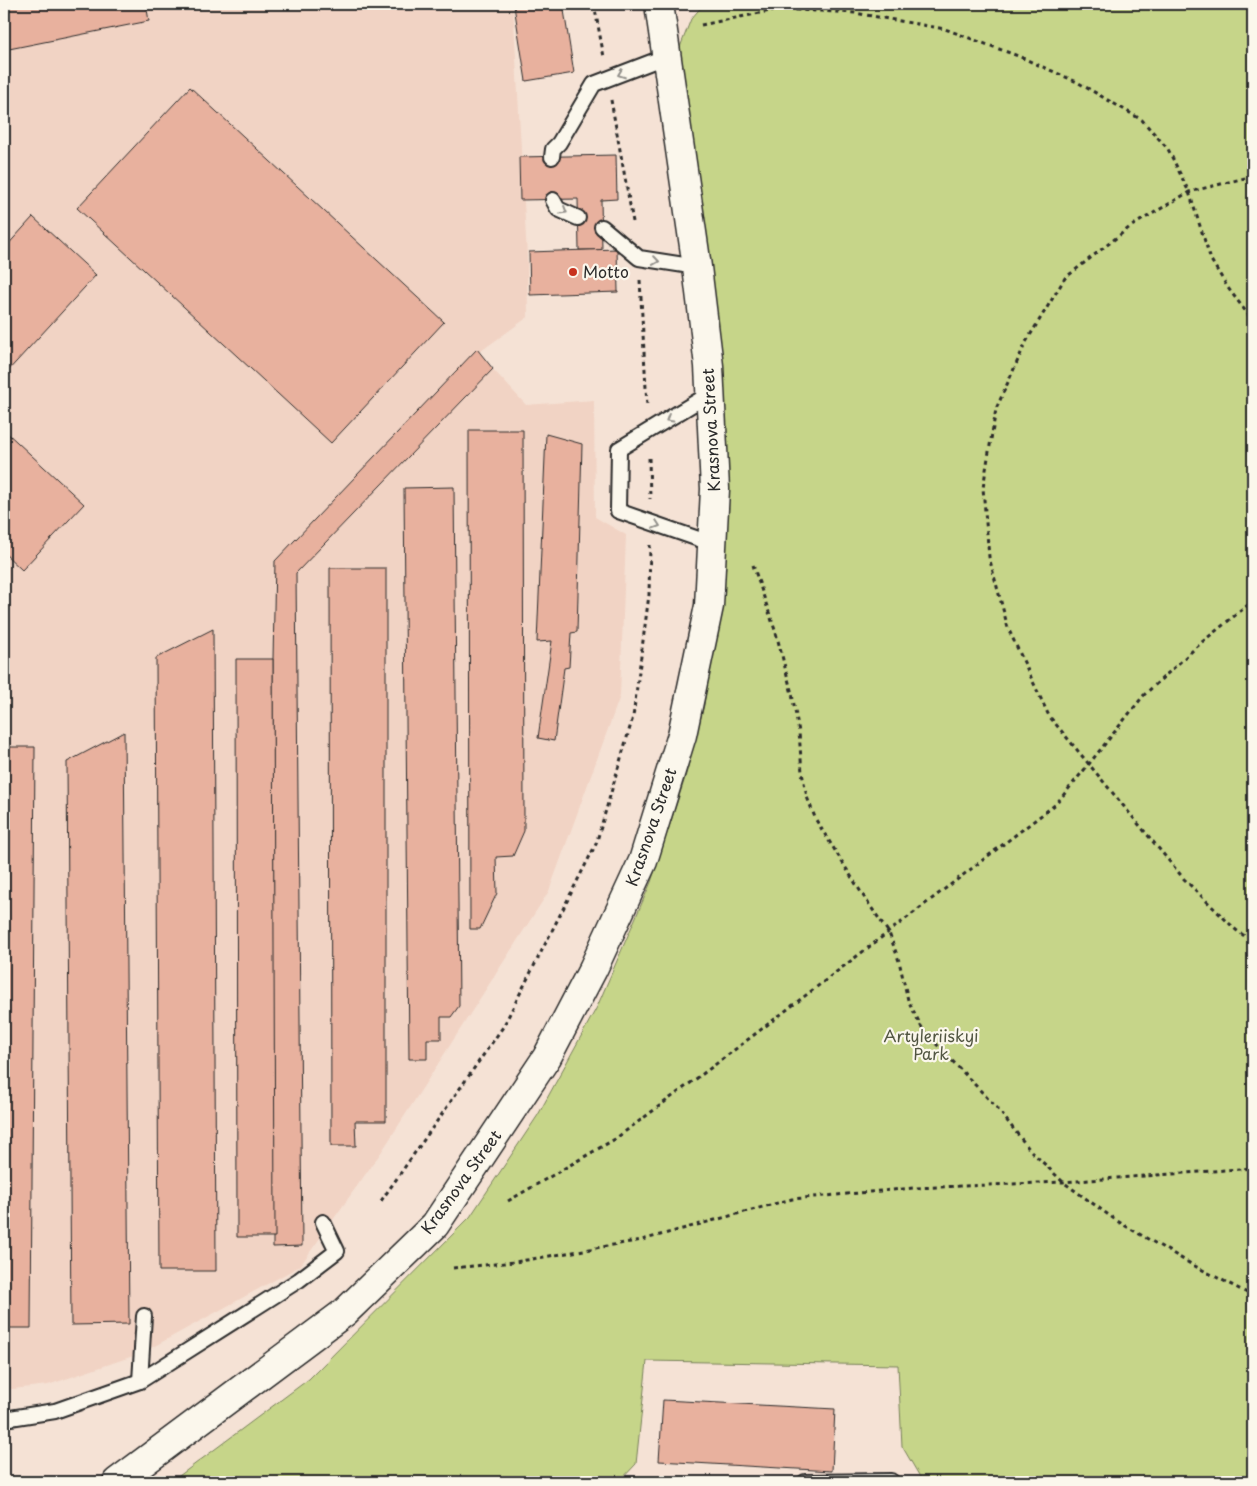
<svg xmlns="http://www.w3.org/2000/svg" width="1257" height="1486" viewBox="0 0 1257 1486" font-family="'Playpen Sans',sans-serif">
  <rect width="100%" height="100%" fill="#f5e2d5"/>
  <filter id="ink" filterUnits="userSpaceOnUse"><feTurbulence type="fractalNoise" baseFrequency=".02" numOctaves="2"/><feDisplacementMap in="SourceGraphic" scale="10" xChannelSelector="R" yChannelSelector="G"/><feConvolveMatrix kernelMatrix="1 2 1 2 8 2 1 2 1" color-interpolation-filters="sRGB"/></filter>
  <g filter="url(#ink)">
    <polygon fill="#f1d3c4" points="4,4 513,4 527,256 528,317 478,353 526,405 594,400 595,517 626,535 620,696 549,891 382,1151 300,1266 142,1353 48,1385 4,1390"/>
    <polygon fill="#c6d589" stroke="#78805a" points="704,4 1253,4 1253,1482 923,1482 902,1446 898,1365 647,1361 636,1464 619,1482 171,1482 309,1379 470,1217 538,1115 597,1007 651,882 685,778 704,705 725,534 677,55 691,19"/>
    <g fill="#e8b19e" stroke="#2b2b2b">
      <polygon points="4,4 146,4 149,21 4,50"/>
      <polygon points="530,4 563,4 574,73 526,81 514,6"/>
      <polygon points="190,87 444,322 331,443 77,208"/>
      <polygon points="616,155 617,199 601,200 602,250 579,250 578,199 520,200 519,157"/>
      <polygon points="33,217 96,275 5,374 4,372 4,249"/>
      <polygon points="617,249 618,292 530,295 529,252"/>
      <polygon points="477,349 493,369 296,573 302,1246 273,1247 273,659 275,561"/>
      <polygon points="4,430 84,504 22,570 4,553"/>
      <polygon points="469,430 523,430 524,831 513,856 496,857 497,893 480,929 470,929"/>
      <polygon points="546,434 582,444 577,632 571,633 569,667 564,668 554,741 538,738 552,641 537,642"/>
      <polygon points="454,487 459,1006 451,1017 441,1017 441,1039 427,1039 427,1059 409,1059 404,488"/>
      <polygon points="330,568 386,568 386,1121 355,1121 356,1146 331,1146"/>
      <polygon points="213,629 216,1271 159,1271 156,658"/>
      <polygon points="236,659 273,659 275,1237 237,1237"/>
      <polygon points="124,732 129,1324 71,1325 67,762"/>
      <polygon points="4,747 35,747 31,1328 4,1328"/>
      <polygon points="663,1400 835,1409 832,1471 659,1461"/>
    </g>
    <g fill="none" stroke-linecap="round" stroke-linejoin="round">
      <defs>
        <g id="lane">
          <polyline points="552,157 553,149 559,143 594,84 667,56"/>
          <polyline points="553,200 558,209 578,218"/>
          <polyline points="602,227 639,258 697,267"/>
          <polyline points="711,393 619,449 618,511 713,544"/>
          <polyline points="140,1381 144,1316"/>
          <polyline points="4,1419 55,1411 140,1381 299,1280 337,1251 323,1222"/>
          <polyline points="805,1482 891,1481 892,1482"/>
        </g>
        <polyline id="primary" points="117,1482 345,1312 435,1225 547,1057 593,969 643,861 682,735 709,606 715,489 709,366 697,267 659,4"/>
      </defs>
      <use href="#lane" stroke="#2b2b2b" stroke-width="18"/>
      <use href="#primary" stroke="#2b2b2b" stroke-width="31"/>
      <g stroke="#2b2b2b" stroke-width="3" stroke-dasharray="4 4" stroke-linecap="butt">
        <polyline points="594,4 604,57"/>
        <polyline points="701,25 780,9 855,13 945,29 1018,56 1077,82 1142,120 1168,149 1189,192 1211,260 1228,288 1253,321"/>
        <polyline points="611,100 633,222"/>
        <polyline points="1253,176 1189,192 1130,227 1065,278 1026,342 996,409 983,488 989,557 1008,628 1049,716 1184,879 1236,930 1253,942"/>
        <polyline points="640,280 647,406"/>
        <polyline points="649,458 650,499"/>
        <polyline points="753,565 776,633 792,694 799,732 802,773 807,797 816,820 864,897 889,933 899,961 908,1000 923,1030 997,1108 1030,1150 1063,1182 1117,1221 1191,1264 1253,1296"/>
        <polyline points="381,1201 503,1027 596,844 633,717 649,595 650,545"/>
        <polyline points="508,1201 615,1139 712,1067 1056,804 1089,764 1144,695 1202,642 1253,601"/>
        <polyline points="453,1268 515,1262 642,1240 792,1199 914,1188 1063,1182 1253,1168"/>
      </g>
      <use href="#lane" stroke="#fbf7ec" stroke-width="14"/>
      <use href="#primary" stroke="#fbf7ec" stroke-width="28"/>
    </g>
    <defs><path id="oneway-chevron" d="M-2-3.5L2.5 0L-2 3.5" fill="none" stroke-width="1.6" stroke-linecap="round" stroke-linejoin="round" transform="scale(1.25)"/></defs>
    <g stroke="#93918c">
      <use href="#oneway-chevron" transform="translate(621 74) rotate(159)"/>
      <use href="#oneway-chevron" transform="translate(564 211) rotate(31)"/>
      <use href="#oneway-chevron" transform="translate(656 261) rotate(8)"/>
      <use href="#oneway-chevron" transform="translate(669 419) rotate(149)"/>
      <use href="#oneway-chevron" transform="translate(657 525) rotate(19)"/>
    </g>
  </g>
  <circle fill="#c8321e" stroke="#fbf7ec" stroke-width="2" cx="573" cy="272" r="5"/>
  <g text-anchor="middle" stroke-width="4.5" stroke-linejoin="round" paint-order="stroke">
    <g font-size="16" fill="#2b2b2b" stroke="#fbf7ec" text-anchor="start">
      <text x="583" y="278">Motto</text>
    </g>
    <g font-size="16" fill="#2b2b2b" stroke="#fbf7ec">
      <text transform="translate(711 430) rotate(-93)" y="6">Krasnova Street</text>
      <text transform="translate(651 827) rotate(-71)" y="6">Krasnova Street</text>
      <text transform="translate(461 1182) rotate(-54)" y="6">Krasnova Street</text>
    </g>
    <g font-size="16" fill="#525642" stroke="#fbf7ec">
      <text x="931" y="1042">Artyleriiskyi<tspan x="931" dy="18">Park</tspan></text>
    </g>
  </g>
  <rect width="1257" height="1486" fill="none" stroke="#fbf7ec" stroke-width="20"/>
  <rect x="10" y="10" width="1237" height="1466" fill="none" stroke="#2b2b2b" stroke-width="2" filter="url(#ink)"/>
</svg>
